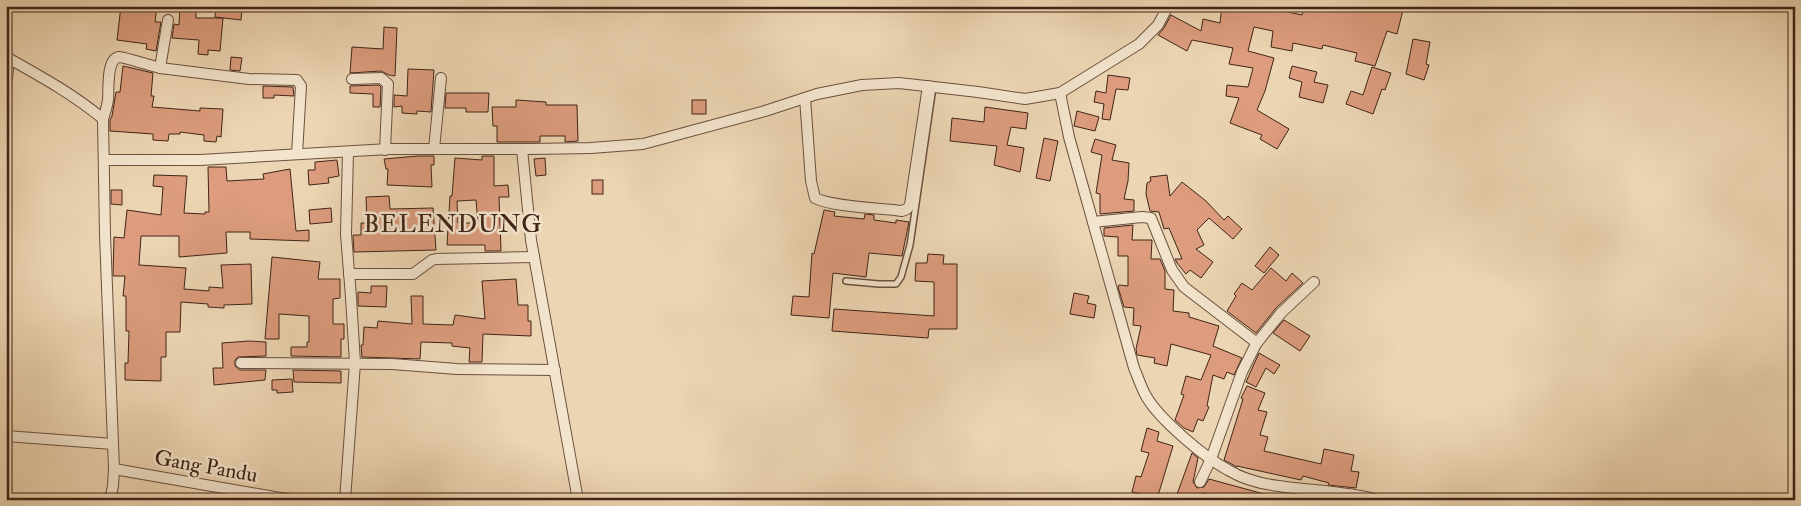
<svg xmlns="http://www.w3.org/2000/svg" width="1801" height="506" viewBox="0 0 1801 506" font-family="'IM FELL Double Pica',serif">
  <rect width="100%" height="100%" fill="#ecd5b2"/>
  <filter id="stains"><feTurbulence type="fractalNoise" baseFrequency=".004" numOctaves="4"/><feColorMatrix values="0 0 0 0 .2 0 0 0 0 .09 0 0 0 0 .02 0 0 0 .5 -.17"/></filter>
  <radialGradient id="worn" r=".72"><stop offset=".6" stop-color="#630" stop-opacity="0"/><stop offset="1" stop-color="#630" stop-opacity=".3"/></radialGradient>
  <g fill="#dc9c7d" stroke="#402417" fill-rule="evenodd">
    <polygon points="121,6 157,6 155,22 161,22 156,51 146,49 147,44 117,40"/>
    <polygon points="180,6 196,6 196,18 223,18 220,51 208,50 208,55 198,54 199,40 172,38 174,24 179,25"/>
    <polygon points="216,6 242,6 241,20 215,17"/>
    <polygon points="1222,6 1275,6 1274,9 1302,15 1304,6 1316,6 1346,12 1347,6 1404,6 1397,34 1387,31 1375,66 1355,61 1357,53 1323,45 1322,49 1293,43 1292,51 1271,47 1273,31 1254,27 1248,51 1274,58 1265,91 1257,110 1289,129 1277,149 1260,139 1262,135 1230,123 1239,98 1226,96 1227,85 1248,87 1253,68 1229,64 1233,48 1192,40 1187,51 1158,35 1164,28 1171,15 1201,31 1203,19 1220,23"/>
    <polygon points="384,27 397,28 395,76 389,75 381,71 350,73 352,47 383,49"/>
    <polygon points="1413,39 1430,42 1426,64 1429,65 1424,80 1406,74"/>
    <polygon points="231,57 242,58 240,71 230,70"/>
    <polygon points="123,66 153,73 151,96 154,96 152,107 200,111 200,108 223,109 221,137 217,136 216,142 204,141 204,135 180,132 180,134 169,134 168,141 153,140 153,134 110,131 110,120 112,116 116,92 120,92"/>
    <polygon points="1292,66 1317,72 1314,82 1328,85 1323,103 1299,97 1302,82 1289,78"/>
    <polygon points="1372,67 1391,73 1385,90 1382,89 1373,114 1346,104 1351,91 1363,95"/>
    <polygon points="408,69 434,70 431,112 417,111 417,114 402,113 402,106 394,107 394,95 407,96"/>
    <polygon points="1108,75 1130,78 1128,90 1116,89 1110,120 1102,119 1104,104 1094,102 1096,91 1106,93"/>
    <polygon points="379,85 381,87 380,107 373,107 373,94 350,93 350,86"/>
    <polygon points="263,86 293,87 294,96 274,95 274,98 263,98"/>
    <polygon points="446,93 489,93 488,112 466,112 466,108 445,108"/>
    <polygon points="516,100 546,102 546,105 577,105 578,141 565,142 565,136 540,136 540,142 497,142 497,126 493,126 492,107 516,107"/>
    <rect x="692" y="100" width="14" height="14"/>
    <polygon points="985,107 1028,113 1026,129 1011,127 1007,145 1024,148 1020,172 994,165 997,146 950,141 952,118 984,122"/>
    <polygon points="1077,111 1099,117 1095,131 1074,126"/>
    <polygon points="1044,138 1058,141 1050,181 1036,178"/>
    <polygon points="1095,139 1116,145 1112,160 1129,163 1128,181 1124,199 1134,200 1134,211 1100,214 1100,194 1096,193 1102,155 1091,152"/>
    <polygon points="418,156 434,156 434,165 431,165 432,187 387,185 388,169 386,169 384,159"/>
    <path d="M482 156H494V186L508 185 509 197H499L501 251H485V245H447L450 196H452L455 158 482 160ZM476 200 478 223H458L457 201Z"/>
    <polygon points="545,158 546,175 536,176 534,159"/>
    <polygon points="337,160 339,176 328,178 329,183 309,185 308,170 315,170 315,162"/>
    <polygon points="208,167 226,167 227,181 264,179 263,174 290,169 296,231 309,230 309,241 250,239 250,232 226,232 227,253 179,257 179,236 141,236 139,265 186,268 184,289 209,291 209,287 223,288 221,265 251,264 252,304 224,305 224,308 208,307 208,304 181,302 180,332 166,332 166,357 161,357 161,381 125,380 125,363 128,363 129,331 126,331 126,296 123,296 125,276 113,276 114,237 124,238 127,210 161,215 163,187 153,186 154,175 187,176 184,213 205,214 205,212 209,212"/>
    <polygon points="1167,175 1170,196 1182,182 1206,201 1224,220 1228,216 1242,229 1233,239 1209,218 1197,230 1204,245 1196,249 1213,262 1201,278 1190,270 1186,274 1177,263 1175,259 1182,259 1169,228 1164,229 1159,212 1150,211 1146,194 1147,183 1151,181 1150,177"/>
    <rect x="592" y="180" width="11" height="14"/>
    <polygon points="111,190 122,190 122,205 111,204"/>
    <polygon points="389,196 390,209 433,208 436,250 354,252 353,235 361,235 361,223 367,223 366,197"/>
    <polygon points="331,208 332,222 310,224 309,210"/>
    <polygon points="824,210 835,212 834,216 864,219 865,214 874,215 874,220 896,223 896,220 909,222 902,256 869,253 866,277 833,273 829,318 791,315 793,296 809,297 812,253 814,254"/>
    <polygon points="1133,225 1132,240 1152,240 1151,259 1160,259 1165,271 1165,289 1174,290 1173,311 1189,313 1189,317 1219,326 1213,346 1242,358 1234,375 1227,372 1224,379 1213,375 1207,406 1209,407 1203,421 1198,419 1193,432 1184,428 1175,420 1184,395 1181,394 1186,376 1201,380 1211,355 1171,344 1167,366 1154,363 1155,358 1137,355 1136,349 1141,326 1133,325 1134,308 1124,307 1118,287 1119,285 1128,286 1128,256 1118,256 1118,237 1104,236 1104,228"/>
    <polygon points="1270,247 1279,255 1264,273 1255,266"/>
    <polygon points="928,254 944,255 943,264 957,264 957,329 929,329 928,338 832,331 834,309 934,316 934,282 915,281 916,263 927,263"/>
    <polygon points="272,257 320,262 318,279 340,279 340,298 333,299 333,324 344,324 344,339 341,339 341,357 291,356 291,347 307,347 307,342 309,342 309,316 279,314 279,339 265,339"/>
    <polygon points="1271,268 1286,281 1292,273 1303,283 1276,308 1256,333 1227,311 1236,296 1234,294 1242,283 1252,290"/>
    <polygon points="516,279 518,305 528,305 528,321 531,321 531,336 483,334 482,362 469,362 470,348 452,346 452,343 421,342 420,359 362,357 361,345 363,345 364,327 377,328 378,321 412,324 411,296 423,296 423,324 453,325 455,315 485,319 482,281"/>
    <polygon points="371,286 387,286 386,307 358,306 358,292 371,293"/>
    <polygon points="1074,293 1089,296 1087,303 1096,305 1094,318 1070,314"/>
    <polygon points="1284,320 1310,336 1300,351 1273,333"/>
    <polygon points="249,341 266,342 266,356 238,357 235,360 235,366 240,370 266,370 265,380 214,385 213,368 223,368 222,343"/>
    <polygon points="1259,353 1280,365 1274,374 1266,368 1256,387 1246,382"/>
    <polygon points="293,370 341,371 341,383 294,382"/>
    <polygon points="292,379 293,392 277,393 277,390 272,390 272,380"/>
    <polygon points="1247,386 1265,393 1258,410 1267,412 1260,435 1268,437 1264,451 1321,464 1324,449 1354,455 1351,471 1359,472 1356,488 1328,485 1329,483 1303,476 1301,480 1237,466 1237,467 1224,460 1243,399 1241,398"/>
    <polygon points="1147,428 1159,432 1157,441 1173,446 1157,499 1132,492 1136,476 1141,477 1149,453 1141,451"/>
    <polygon points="1192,453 1198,458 1193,482 1197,488 1204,487 1209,479 1275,497 1274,500 1225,500 1202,493 1201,500 1186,500 1176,497"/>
  </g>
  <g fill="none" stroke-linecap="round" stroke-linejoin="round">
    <defs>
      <polyline id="lane" points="846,281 879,284 896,284 901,277 910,245 933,87"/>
      <g id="street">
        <path d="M6 57C40 76 73 94 103 119L105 235 114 469 113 486 110 500"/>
        <polyline points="160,68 249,79 297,80 301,86 297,154"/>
        <polyline points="352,79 381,78 388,84 385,150"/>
        <polyline points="6,89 9,58"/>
        <path d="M1060 93 1069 137 1134 368C1138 377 1141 387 1146 396 1159 419 1204 457 1228 470 1243 479 1262 484 1279 486 1312 491 1346 491 1378 500"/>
        <path d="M805 98 811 181 815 198C832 207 882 208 902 211L907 209 910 205 928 86"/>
        <path d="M103 119C105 113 107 106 108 100 109 90 106 59 119 57 124 57 152 66 160 68L168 20"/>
        <polyline points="434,149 441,78"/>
        <polyline points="522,149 531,240 578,500"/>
        <polyline points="104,160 200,160 389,149 531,149 591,148 643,144 765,111 817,94 862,85 899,83 978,92 1025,99 1060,93 1139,44 1158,25 1168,6"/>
        <polyline points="1093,222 1142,217 1151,218 1172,270 1184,287 1257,343"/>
        <polyline points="349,274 413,274 432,260 436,259 534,257"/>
        <polyline points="241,363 392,364 457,369 555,370"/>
        <polyline points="6,436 113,444"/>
        <polyline points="114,469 292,500"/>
        <polyline points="1200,482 1211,459 1242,372 1256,344 1281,313 1314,282"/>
        <polyline points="345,500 355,363 351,297 346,234 348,152"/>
      </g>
    </defs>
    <use href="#lane" stroke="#6b503e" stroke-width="8"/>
    <use href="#street" stroke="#6b503e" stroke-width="12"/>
    <use href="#lane" stroke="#f3e4cd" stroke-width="5"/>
    <use href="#street" stroke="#f3e4cd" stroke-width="10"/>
  </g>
  <g text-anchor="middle" stroke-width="5" stroke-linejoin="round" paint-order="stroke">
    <g font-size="21" fill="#402417" stroke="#f3e4cd">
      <text transform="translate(206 466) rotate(10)" y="7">Gang Pandu</text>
    </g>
    <g font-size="24" letter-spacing="1" fill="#402417" stroke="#f3e4cd">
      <text x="453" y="232">BELENDUNG</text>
    </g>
  </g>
  <rect width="1801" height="506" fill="none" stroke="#ecd5b2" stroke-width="25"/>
  <rect x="8" y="8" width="1786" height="491" fill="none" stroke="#402417" stroke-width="2.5"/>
  <rect x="12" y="12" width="1776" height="481" fill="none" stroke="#402417"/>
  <rect width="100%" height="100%" filter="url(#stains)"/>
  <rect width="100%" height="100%" fill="url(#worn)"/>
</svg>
